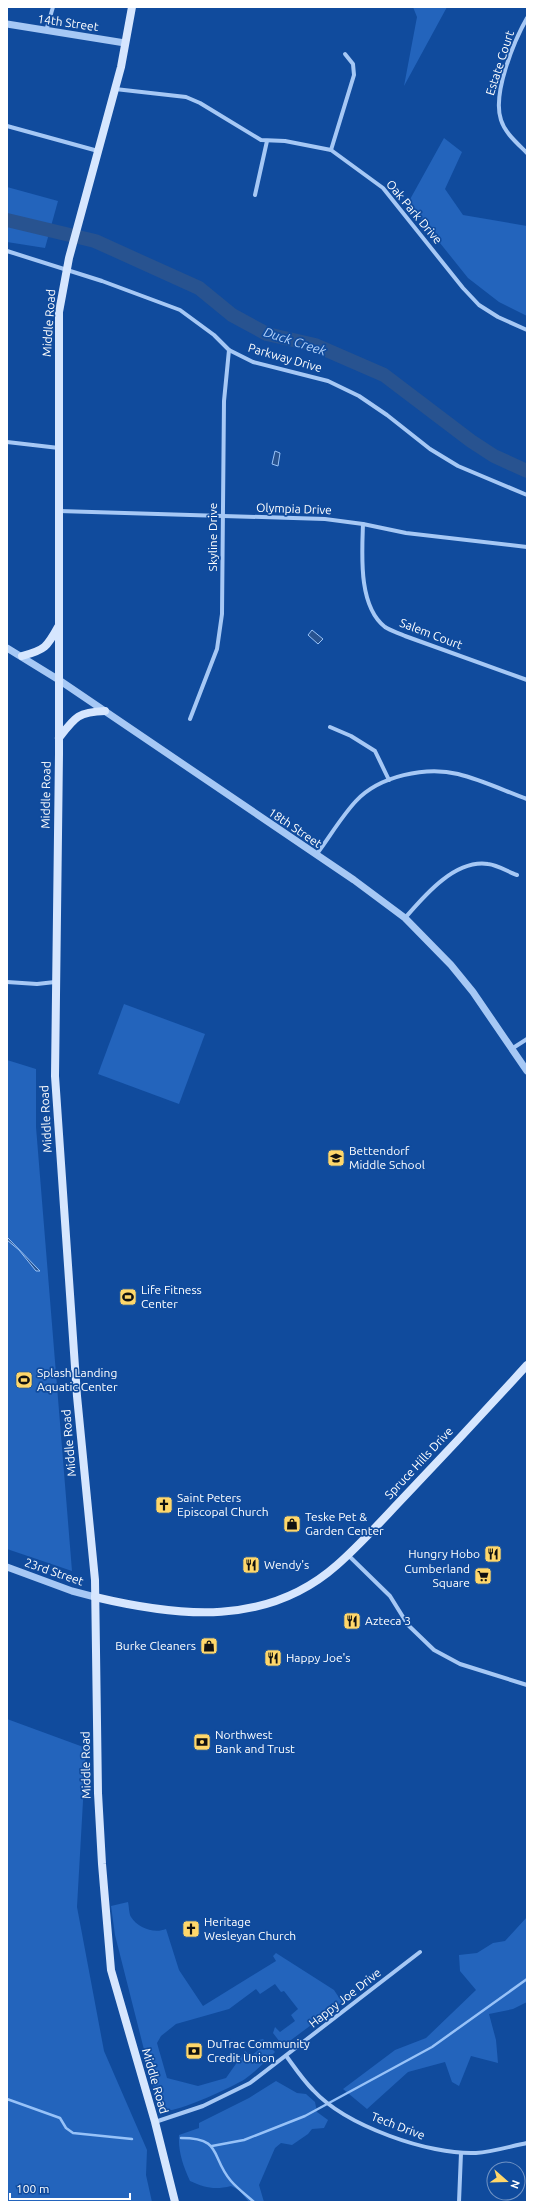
<svg xmlns="http://www.w3.org/2000/svg" width="534" height="2209" viewBox="0 0 534 2209" font-family="Ubuntu,sans-serif">
  <rect width="100%" height="100%" fill="#104b9d"/>
  <g fill="#2364bc">
    <polygon points="413,7 447,7 404,86 417,17"/>
    <polygon points="444,138 462,152 445,189 463,215 527,226 527,316 499,302 468,278 408,203"/>
    <polygon points="7,187 58,201 45,248 7,242"/>
    <polygon points="124,1004 205,1034 179,1104 98,1074"/>
    <polygon points="7,1060 36,1069 36,1127 72,1571 7,1549"/>
    <polygon points="7,1719 86,1748 77,1907 104,2051 147,2150 146,2175 152,2202 7,2202"/>
    <path d="M128 1902C129 1906 129 1914 131 1917 138 1928 154 1934 166 1929L179 1970 203 2006 276 1961 273 1956 276 1953 334 1990 342 2002 283 2046 273 2033 275 2027 280 2032 295 2021 291 2015 298 2009 284 1991 281 1992 275 1984 260 1994 256 1989 229 2009 176 2024 161 2036 157 2043 167 2078 198 2086 226 2078 245 2051 251 2056 263 2046 259 2040 263 2039 275 2052C266 2061 256 2071 245 2079 233 2087 176 2113 163 2111L158 2105 115 1935 111 1906Z"/>
    <polygon points="527,1917 527,2002 513,2009 489,2014 496,2040 498,2063 471,2056 459,2086 452,2082 445,2062 408,2072 367,2109 343,2089 395,2050 426,2038 476,1990 460,1971 459,1955 477,1953 493,1943 505,1941"/>
    <path d="M276 2081 297 2093 306 2094 315 2102 317 2112 328 2120 324 2128 312 2129 308 2134 292 2145 281 2143 275 2148 259 2185 264 2202H249L239 2190 231 2186C215 2190 205 2188 190 2181 183 2166 178 2151 179 2135L199 2128V2123L249 2098Z"/>
  </g>
  <g fill="#285390" stroke="#97c2f8">
    <polygon points="275,451 280,453 278,466 272,464"/>
    <polygon points="312,630 323,639 318,644 308,635"/>
    <polygon points="7,1237 40,1271 36,1271 19,1250 7,1240"/>
  </g>
  <g fill="none" stroke-linecap="round" stroke-linejoin="round">
    <g stroke="#97c2f8" stroke-width="2.5">
      <polyline points="7,2099 60,2118 66,2128 73,2133 132,2139"/>
      <path d="M181 2138C223 2138 210 2156 231 2181 237 2188 246 2195 254 2202"/>
      <polyline points="212,2146 244,2140 305,2116 432,2047 527,1979"/>
    </g>
    <polyline stroke="#285390" stroke-width="14" points="7,220 95,241 199,288 232,315 267,334 315,345 384,375 471,441 494,456 527,471"/>
    <g stroke="#a6c8f5" stroke-width="4">
      <path d="M527 18C514 41 492 94 501 120 505 133 517 143 527 153"/>
      <polyline points="46,31 53,7"/>
      <polyline points="115,89 186,97 200,103 261,140 285,141 331,150 383,188 463,288 479,305 498,317 527,330"/>
      <polyline points="7,126 98,151"/>
      <polyline points="331,150 354,75 353,64 345,54"/>
      <polyline points="255,195 267,141"/>
      <polyline points="7,251 102,281 180,310 214,335 229,350 253,362 328,381 359,396 387,415 430,449 458,466 527,495"/>
      <polyline points="7,442 59,448"/>
      <polyline points="59,511 325,519 363,524 406,533 527,547"/>
      <path d="M363 524C362 554 358 606 385 627 391 631 399 633 405 636L527 680"/>
      <polyline points="190,719 217,649 222,614 224,401 229,350"/>
      <polyline points="330,727 351,736 375,751 389,780"/>
      <path d="M316 855C329 838 341 817 356 801 379 776 426 766 458 774 482 780 505 791 527 799"/>
      <path d="M405 918C424 896 455 859 488 864 498 865 508 872 517 875"/>
      <polyline points="7,982 37,984 55,982"/>
      <polyline points="513,1048 527,1039"/>
      <polyline points="348,1555 390,1596 408,1625 434,1650 460,1664 527,1685"/>
      <path d="M287 2057C295 2068 303 2080 313 2090 346 2126 429 2155 476 2153 493 2152 511 2146 527 2143"/>
      <polyline points="155,2122 203,2106 250,2083 420,1952"/>
      <polyline points="459,2202 461,2153"/>
    </g>
    <g stroke="#a6c8f5" stroke-width="7">
      <polyline points="7,24 125,43"/>
      <polyline points="7,648 59,680 354,880 405,918 451,965 473,992 527,1071"/>
      <polyline points="7,1567 72,1591 95,1597"/>
    </g>
    <g stroke="#d6e6fe" stroke-width="8">
      <polyline points="132,7 121,67 69,258 59,312 59,754 55,1076 77,1396 95,1580 98,1793 102,1864 111,1970 155,2122 175,2202"/>
      <path d="M22 656C45 650 47 647 58 627"/>
      <path d="M59 738C75 717 78 712 105 711"/>
      <path d="M95 1597C179 1617 267 1627 337 1565 361 1544 383 1519 405 1496 446 1453 487 1409 527 1365"/>
    </g>
  </g>
  <defs>
    <symbol id="school-square" viewBox="-11 -11 22 22"><rect x="-9" y="-9" width="18" height="18" rx="4" fill="#ffd76a" stroke="#104b9d"/><path d="M0-5L7-2L0 1L-7-2ZM-4 1L0 2.5L4 1V4Q0 6-4 4Z" fill="#111"/></symbol>
    <symbol id="stadium-square" viewBox="-11 -11 22 22"><rect x="-9" y="-9" width="18" height="18" rx="4" fill="#ffd76a" stroke="#104b9d"/><path d="M0-5a6.5 5 0 1 0 0 10a6.5 5 0 1 0 0-10ZM-3.5-1.8h7v3.6h-7Z" fill="#111"/></symbol>
    <symbol id="church-square" viewBox="-11 -11 22 22"><rect x="-9" y="-9" width="18" height="18" rx="4" fill="#ffd76a" stroke="#104b9d"/><path d="M-1.2-6h2.4v3.5h3.3v2.4h-3.3V6h-2.4V-.1h-3.3v-2.4h3.3Z" fill="#111"/></symbol>
    <symbol id="shop-square" viewBox="-11 -11 22 22"><rect x="-9" y="-9" width="18" height="18" rx="4" fill="#ffd76a" stroke="#104b9d"/><path d="M-5-2.5h2.3a2.7 3.5 0 0 1 5.4 0H5L5.5 6h-11ZM-1.5-2.5h3a1.5 2.3 0 0 0-3 0Z" fill="#111"/></symbol>
    <symbol id="restaurant-square" viewBox="-11 -11 22 22"><rect x="-9" y="-9" width="18" height="18" rx="4" fill="#ffd76a" stroke="#104b9d"/><path d="M-5-6h1v4h1v-4h1v4h1v-4h1v5L-1.5 .5V6h-2V.5L-5-1ZM5-6V6H3V1.5H1.5Q1.5-4 5-6Z" fill="#111"/></symbol>
    <symbol id="supermarket-square" viewBox="-11 -11 22 22"><rect x="-9" y="-9" width="18" height="18" rx="4" fill="#ffd76a" stroke="#104b9d"/><path d="M-6-5.5h2.5l.6 2H6L4.5 2H-2.5L-4.4-4H-6ZM-1.5 3.2a1.3 1.3 0 1 0 .1 0ZM3 3.2a1.3 1.3 0 1 0 .1 0Z" fill="#111"/></symbol>
    <symbol id="bank-square" viewBox="-11 -11 22 22"><rect x="-9" y="-9" width="18" height="18" rx="4" fill="#ffd76a" stroke="#104b9d"/><path d="M-6-4H6V4H-6ZM0-2.3a2.3 2.3 0 1 0 0 4.6a2.3 2.3 0 1 0 0-4.6Z" fill="#111"/></symbol>
  </defs>
  <g fill-rule="evenodd">
    <use href="#school-square" x="326" y="1148" width="20" height="20"/>
    <use href="#stadium-square" x="118" y="1287" width="20" height="20"/>
    <use href="#stadium-square" x="14" y="1370" width="20" height="20"/>
    <use href="#church-square" x="154" y="1495" width="20" height="20"/>
    <use href="#shop-square" x="282" y="1514" width="20" height="20"/>
    <use href="#restaurant-square" x="483" y="1544" width="20" height="20"/>
    <use href="#restaurant-square" x="241" y="1555" width="20" height="20"/>
    <use href="#supermarket-square" x="473" y="1566" width="20" height="20"/>
    <use href="#restaurant-square" x="342" y="1611" width="20" height="20"/>
    <use href="#shop-square" x="199" y="1636" width="20" height="20"/>
    <use href="#restaurant-square" x="263" y="1648" width="20" height="20"/>
    <use href="#bank-square" x="192" y="1732" width="20" height="20"/>
    <use href="#church-square" x="181" y="1919" width="20" height="20"/>
    <use href="#bank-square" x="184" y="2041" width="20" height="20"/>
  </g>
  <g text-anchor="middle" stroke-width="3.5" stroke-linejoin="round" paint-order="stroke">
    <g font-size="12" fill="#fff" stroke="#104b9d">
      <text transform="translate(68 23) rotate(8)" y="4">14th Street</text>
      <text transform="translate(500 63) rotate(-72)" y="4">Estate Court</text>
      <text transform="translate(414 212) rotate(50)" y="4">Oak Park Drive</text>
      <text transform="translate(49 323) rotate(-86)" y="4">Middle Road</text>
      <text transform="translate(285 358) rotate(16)" y="4">Parkway Drive</text>
      <text transform="translate(294 509) rotate(2)" y="4">Olympia Drive</text>
      <text transform="translate(213 537) rotate(-90)" y="4">Skyline Drive</text>
      <text transform="translate(431 634) rotate(21)" y="4">Salem Court</text>
      <text transform="translate(46 795) rotate(-89)" y="4">Middle Road</text>
      <text transform="translate(295 828) rotate(34)" y="4">18th Street</text>
      <text transform="translate(46 1119) rotate(-93)" y="4">Middle Road</text>
      <text transform="translate(69 1443) rotate(-95)" y="4">Middle Road</text>
      <text transform="translate(419 1463) rotate(-47)" y="4">Spruce Hills Drive</text>
      <text transform="translate(54 1572) rotate(19)" y="4">23rd Street</text>
      <text transform="translate(86 1765) rotate(-91)" y="4">Middle Road</text>
      <text transform="translate(345 1998) rotate(-38)" y="4">Happy Joe Drive</text>
      <text transform="translate(155 2081) rotate(74)" y="4">Middle Road</text>
      <text transform="translate(398 2126) rotate(21)" y="4">Tech Drive</text>
    </g>
    <g font-size="12" fill="#fff" stroke="#104b9d" text-anchor="start">
      <text x="349" y="1155">Bettendorf<tspan x="349" dy="14">Middle School</tspan></text>
      <text x="141" y="1294">Life Fitness<tspan x="141" dy="14">Center</tspan></text>
      <text x="37" y="1377">Splash Landing<tspan x="37" dy="14">Aquatic Center</tspan></text>
      <text x="177" y="1502">Saint Peters<tspan x="177" dy="14">Episcopal Church</tspan></text>
      <text x="305" y="1521">Teske Pet &amp;<tspan x="305" dy="14">Garden Center</tspan></text>
      <text x="480" y="1558" text-anchor="end">Hungry Hobo</text>
      <text x="264" y="1569">Wendy's</text>
      <text x="470" y="1573" text-anchor="end">Cumberland<tspan x="470" dy="14">Square</tspan></text>
      <text x="365" y="1625">Azteca 3</text>
      <text x="196" y="1650" text-anchor="end">Burke Cleaners</text>
      <text x="286" y="1662">Happy Joe's</text>
      <text x="215" y="1739">Northwest<tspan x="215" dy="14">Bank and Trust</tspan></text>
      <text x="204" y="1926">Heritage<tspan x="204" dy="14">Wesleyan Church</tspan></text>
      <text x="207" y="2048">DuTrac Community<tspan x="207" dy="14">Credit Union</tspan></text>
    </g>
    <g font-size="13" font-style="italic" fill="#b2d2fb" stroke="#104b9d">
      <text transform="translate(295 341) rotate(18)" y="5">Duck Creek</text>
    </g>
  </g>
  <rect width="534" height="2209" fill="none" stroke="#ffffff" stroke-width="16"/>
  <g transform="translate(506 2181) rotate(110)"><circle r="19" fill="#104b9d" stroke="#7093c4"/>
  <path d="M0-3L7 15L0 10L-7 15Z" fill="#ffd76a"/>
  <text y="-6" font-size="11" font-weight="bold" text-anchor="middle" fill="#ffffff">N</text>
  </g>
  <path d="M10 2193v6h120v-6" fill="none" stroke="#ffffff" stroke-width="2"/>
  <text x="16" y="2193" font-size="12" fill="#ffffff" stroke="#104b9d" stroke-width="3" paint-order="stroke">100 m</text>
</svg>
